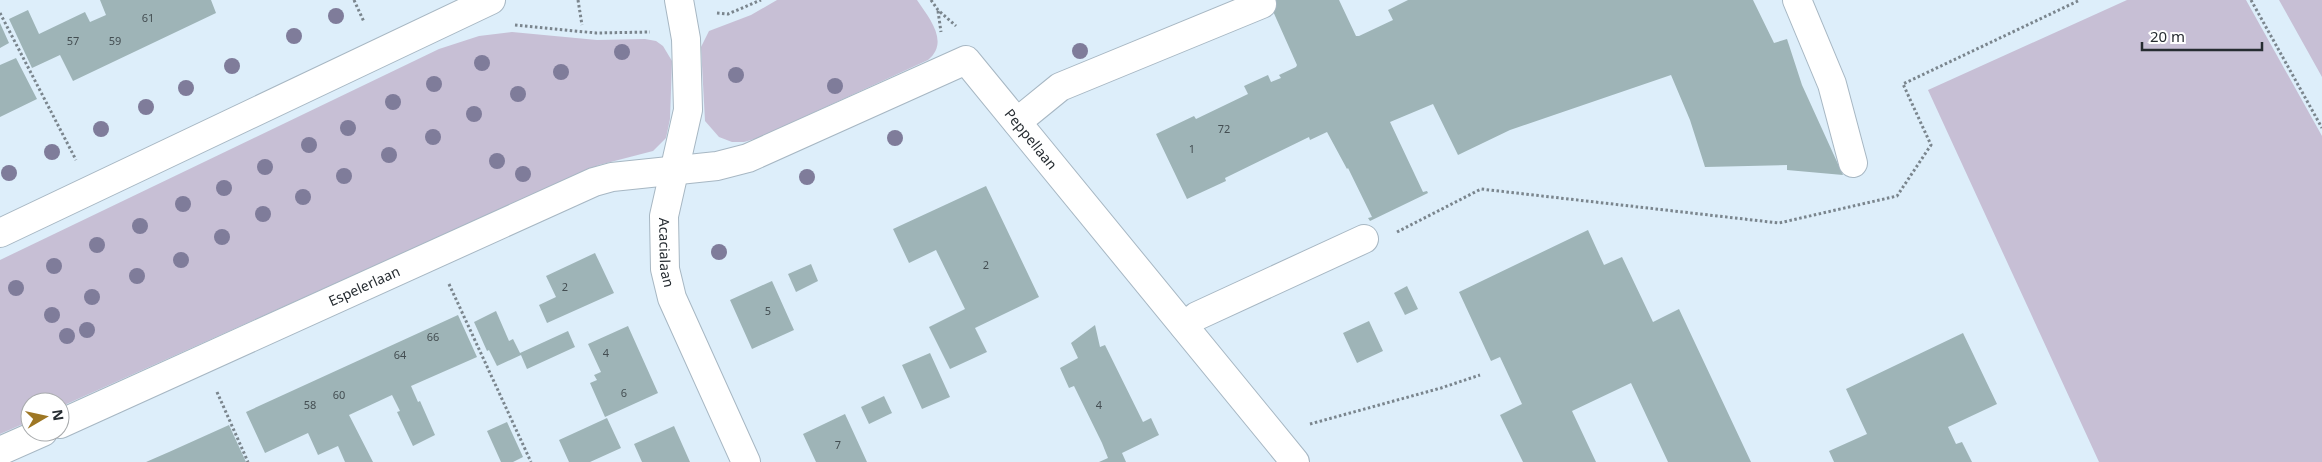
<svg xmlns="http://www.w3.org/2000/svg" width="2322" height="462" font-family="'Noto Sans',sans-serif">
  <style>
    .green { fill: #c7bfd5 }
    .building { fill: #9eb4b7 }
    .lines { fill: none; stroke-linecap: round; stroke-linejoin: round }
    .minor-casing { stroke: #a7b7c3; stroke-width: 30 }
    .major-casing { stroke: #a7b7c3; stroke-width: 30 }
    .path { stroke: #7a858d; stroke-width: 3; stroke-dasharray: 2.5 2.5; stroke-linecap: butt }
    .minor { stroke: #fff; stroke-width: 28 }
    .major { stroke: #fff; stroke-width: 28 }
    .tree { fill: #7f7c9a }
    .labels { text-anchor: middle; stroke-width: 4.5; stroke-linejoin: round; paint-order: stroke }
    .number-label { font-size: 11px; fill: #444e52 }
    .street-label { font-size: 14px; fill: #262c31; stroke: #fff }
  </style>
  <rect width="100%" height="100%" fill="#ddeefa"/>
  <path class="green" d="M777,0H917C929,18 950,42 928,60L758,138L744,142H732L719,137L705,121L701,47L709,31L751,15Z
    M2127,0H2246L2322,136V462H2099L1928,90Z
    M2279,0H2322V77Z
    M512,32L597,40L645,39L656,41L663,46L672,61L670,119L666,138L653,151L599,165L60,407V402H30V421L0,434V260L439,49L479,36Z"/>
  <path class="building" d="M100,0H211L216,13L73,81L60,55L32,68L9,19L28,10L39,34L85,12L90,22L106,15Z
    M1268,0H1339L1356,36H1359L1393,20L1388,10L1408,0H1753L1774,43L1787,39L1802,85L1843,175L1787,170V165L1705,167L1690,120L1671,75L1510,130L1458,155L1433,104L1390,122L1423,192L1427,191L1428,193L1370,221L1368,218L1372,217L1348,168L1347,169L1327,132L1310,140L1309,137L1225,178L1226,181L1187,199L1156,134L1194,116L1196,119L1248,94L1244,86L1268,75L1271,82L1281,78L1279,75L1296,67L1297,65Z
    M0,23L9,43L0,48Z
    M16,58L37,99L0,117V65Z
    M986,186L1039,297L975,328L987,352L950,369L929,327L965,309L936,250L909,263L893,229Z
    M1588,230L1604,265L1622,257L1653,322L1679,309L1751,462H1668L1631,383L1572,411L1596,462H1523L1500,415L1522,404L1500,357L1491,361L1459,292Z
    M595,253L614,293L547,323L539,305L556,297L546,276Z
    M811,264L818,281L796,292L788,274Z
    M772,281L794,330L752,349L730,300Z
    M1407,286L1418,309L1405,315L1394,293Z
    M496,311L509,341L513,339L520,353L568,331L575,347L527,369L521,355L497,366L489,350L487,351L474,322Z
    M458,315L477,357L411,386L418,402L420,401L435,435L413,446L397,412L400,411L392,395L349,415L373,462H345L338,446L318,455L308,433L265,453L246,412Z
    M1369,321L1383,351L1357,363L1343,333Z
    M1095,325L1100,347L1105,345L1143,422L1151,418L1159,435L1122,453L1126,462H1099L1108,458L1102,443L1074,386L1069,388L1060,368L1078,358L1071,343Z
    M628,326L658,393L605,417L590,383L597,380L594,375L601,372L588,344Z
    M1963,333L1997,404L1948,427L1956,444L1962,442L1972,462H1834L1829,451L1867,434L1846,389Z
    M930,353L950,397L922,409L902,365Z
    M884,396L892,413L869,424L861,407Z
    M845,414L867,462H816L803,434Z
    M607,418L621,448L590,462H569L559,440Z
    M507,422L523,457L513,462H501L487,431Z
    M229,425L246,462H146L169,452Z
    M674,426L690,462H642L634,444Z"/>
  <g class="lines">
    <g class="minor-casing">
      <g id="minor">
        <path id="s1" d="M679,0L686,39L688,110L664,216L665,269L672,298L746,462"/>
        <path d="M1797,0L1832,84L1853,163"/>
        <path d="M1017,122L1060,87L1262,4"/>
        <path d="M1184,326L1197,316L1364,239"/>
        <path id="s2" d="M60,424L594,182L612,177L717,166L748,158L966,60L1295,462"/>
        <path d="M0,451L43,432"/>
      </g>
    </g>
    <g class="major-casing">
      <path id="major" d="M0,233L491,0"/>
    </g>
    <path class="path" d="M354,0L364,22
      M578,0L582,25
      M931,0L938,10L956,26
      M2251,0L2322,128
      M938,11L941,32
      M0,13L76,160
      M717,13L728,14L761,0
      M515,25L596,33L650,32
      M1397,232L1481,189L1779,223L1897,196L1931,145L1903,84L2080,0
      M449,284L531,462
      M217,392L248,462
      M1310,424L1441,388L1480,375"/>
    <use href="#minor" class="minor"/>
    <use href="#major" class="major"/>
  </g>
  <g class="tree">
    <circle cx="336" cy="16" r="8"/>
    <circle cx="294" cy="36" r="8"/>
    <circle cx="1080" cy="51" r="8"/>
    <circle cx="622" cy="52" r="8"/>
    <circle cx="482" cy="63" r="8"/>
    <circle cx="232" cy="66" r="8"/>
    <circle cx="561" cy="72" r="8"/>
    <circle cx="736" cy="75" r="8"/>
    <circle cx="434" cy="84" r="8"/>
    <circle cx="835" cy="86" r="8"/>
    <circle cx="186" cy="88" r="8"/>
    <circle cx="518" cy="94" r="8"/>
    <circle cx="393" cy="102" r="8"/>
    <circle cx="146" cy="107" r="8"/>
    <circle cx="474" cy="114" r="8"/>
    <circle cx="348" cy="128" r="8"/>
    <circle cx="101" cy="129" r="8"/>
    <circle cx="433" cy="137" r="8"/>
    <circle cx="895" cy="138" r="8"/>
    <circle cx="309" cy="145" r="8"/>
    <circle cx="52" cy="152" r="8"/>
    <circle cx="389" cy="155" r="8"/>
    <circle cx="497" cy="161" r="8"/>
    <circle cx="265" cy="167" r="8"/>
    <circle cx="9" cy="173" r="8"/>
    <circle cx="523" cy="174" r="8"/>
    <circle cx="344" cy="176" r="8"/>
    <circle cx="807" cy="177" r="8"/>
    <circle cx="224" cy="188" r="8"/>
    <circle cx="303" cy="197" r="8"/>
    <circle cx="183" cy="204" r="8"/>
    <circle cx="263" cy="214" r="8"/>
    <circle cx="140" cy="226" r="8"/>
    <circle cx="222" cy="237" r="8"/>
    <circle cx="97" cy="245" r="8"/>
    <circle cx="719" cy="252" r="8"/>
    <circle cx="181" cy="260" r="8"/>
    <circle cx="54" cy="266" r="8"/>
    <circle cx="137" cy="276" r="8"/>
    <circle cx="16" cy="288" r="8"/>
    <circle cx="92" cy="297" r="8"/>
    <circle cx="52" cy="315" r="8"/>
    <circle cx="87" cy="330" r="8"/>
    <circle cx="67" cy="336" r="8"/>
  </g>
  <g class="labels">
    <g class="number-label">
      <text x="148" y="22">61</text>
      <text x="73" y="45">57</text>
      <text x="115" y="45">59</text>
      <text x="1224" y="133">72</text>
      <text x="1192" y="153">1</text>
      <text x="986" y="269">2</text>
      <text x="565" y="291">2</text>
      <text x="768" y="315">5</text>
      <text x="433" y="341">66</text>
      <text x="606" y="357">4</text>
      <text x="400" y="359">64</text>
      <text x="624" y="397">6</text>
      <text x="339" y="399">60</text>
      <text x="310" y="409">58</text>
      <text x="1099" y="409">4</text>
      <text x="838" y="449">7</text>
    </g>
    <g class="street-label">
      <text dy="5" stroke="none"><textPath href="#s2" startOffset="1084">Peppellaan</textPath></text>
      <text dy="5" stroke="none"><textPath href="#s1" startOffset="256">Acacialaan</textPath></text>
      <text dy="5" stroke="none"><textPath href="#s2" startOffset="334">Espelerlaan</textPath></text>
    </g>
  </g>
  <g transform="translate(45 417) rotate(81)"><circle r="24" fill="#ffffff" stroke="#a8abad"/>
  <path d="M0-4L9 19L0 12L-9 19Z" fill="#9e7724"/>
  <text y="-8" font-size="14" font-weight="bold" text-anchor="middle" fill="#262c31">N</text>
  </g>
  <path d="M2142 42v8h120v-8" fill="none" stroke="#262c31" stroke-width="2.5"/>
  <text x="2150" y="42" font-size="15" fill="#262c31" stroke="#ffffff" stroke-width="4" paint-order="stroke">20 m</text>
</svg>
